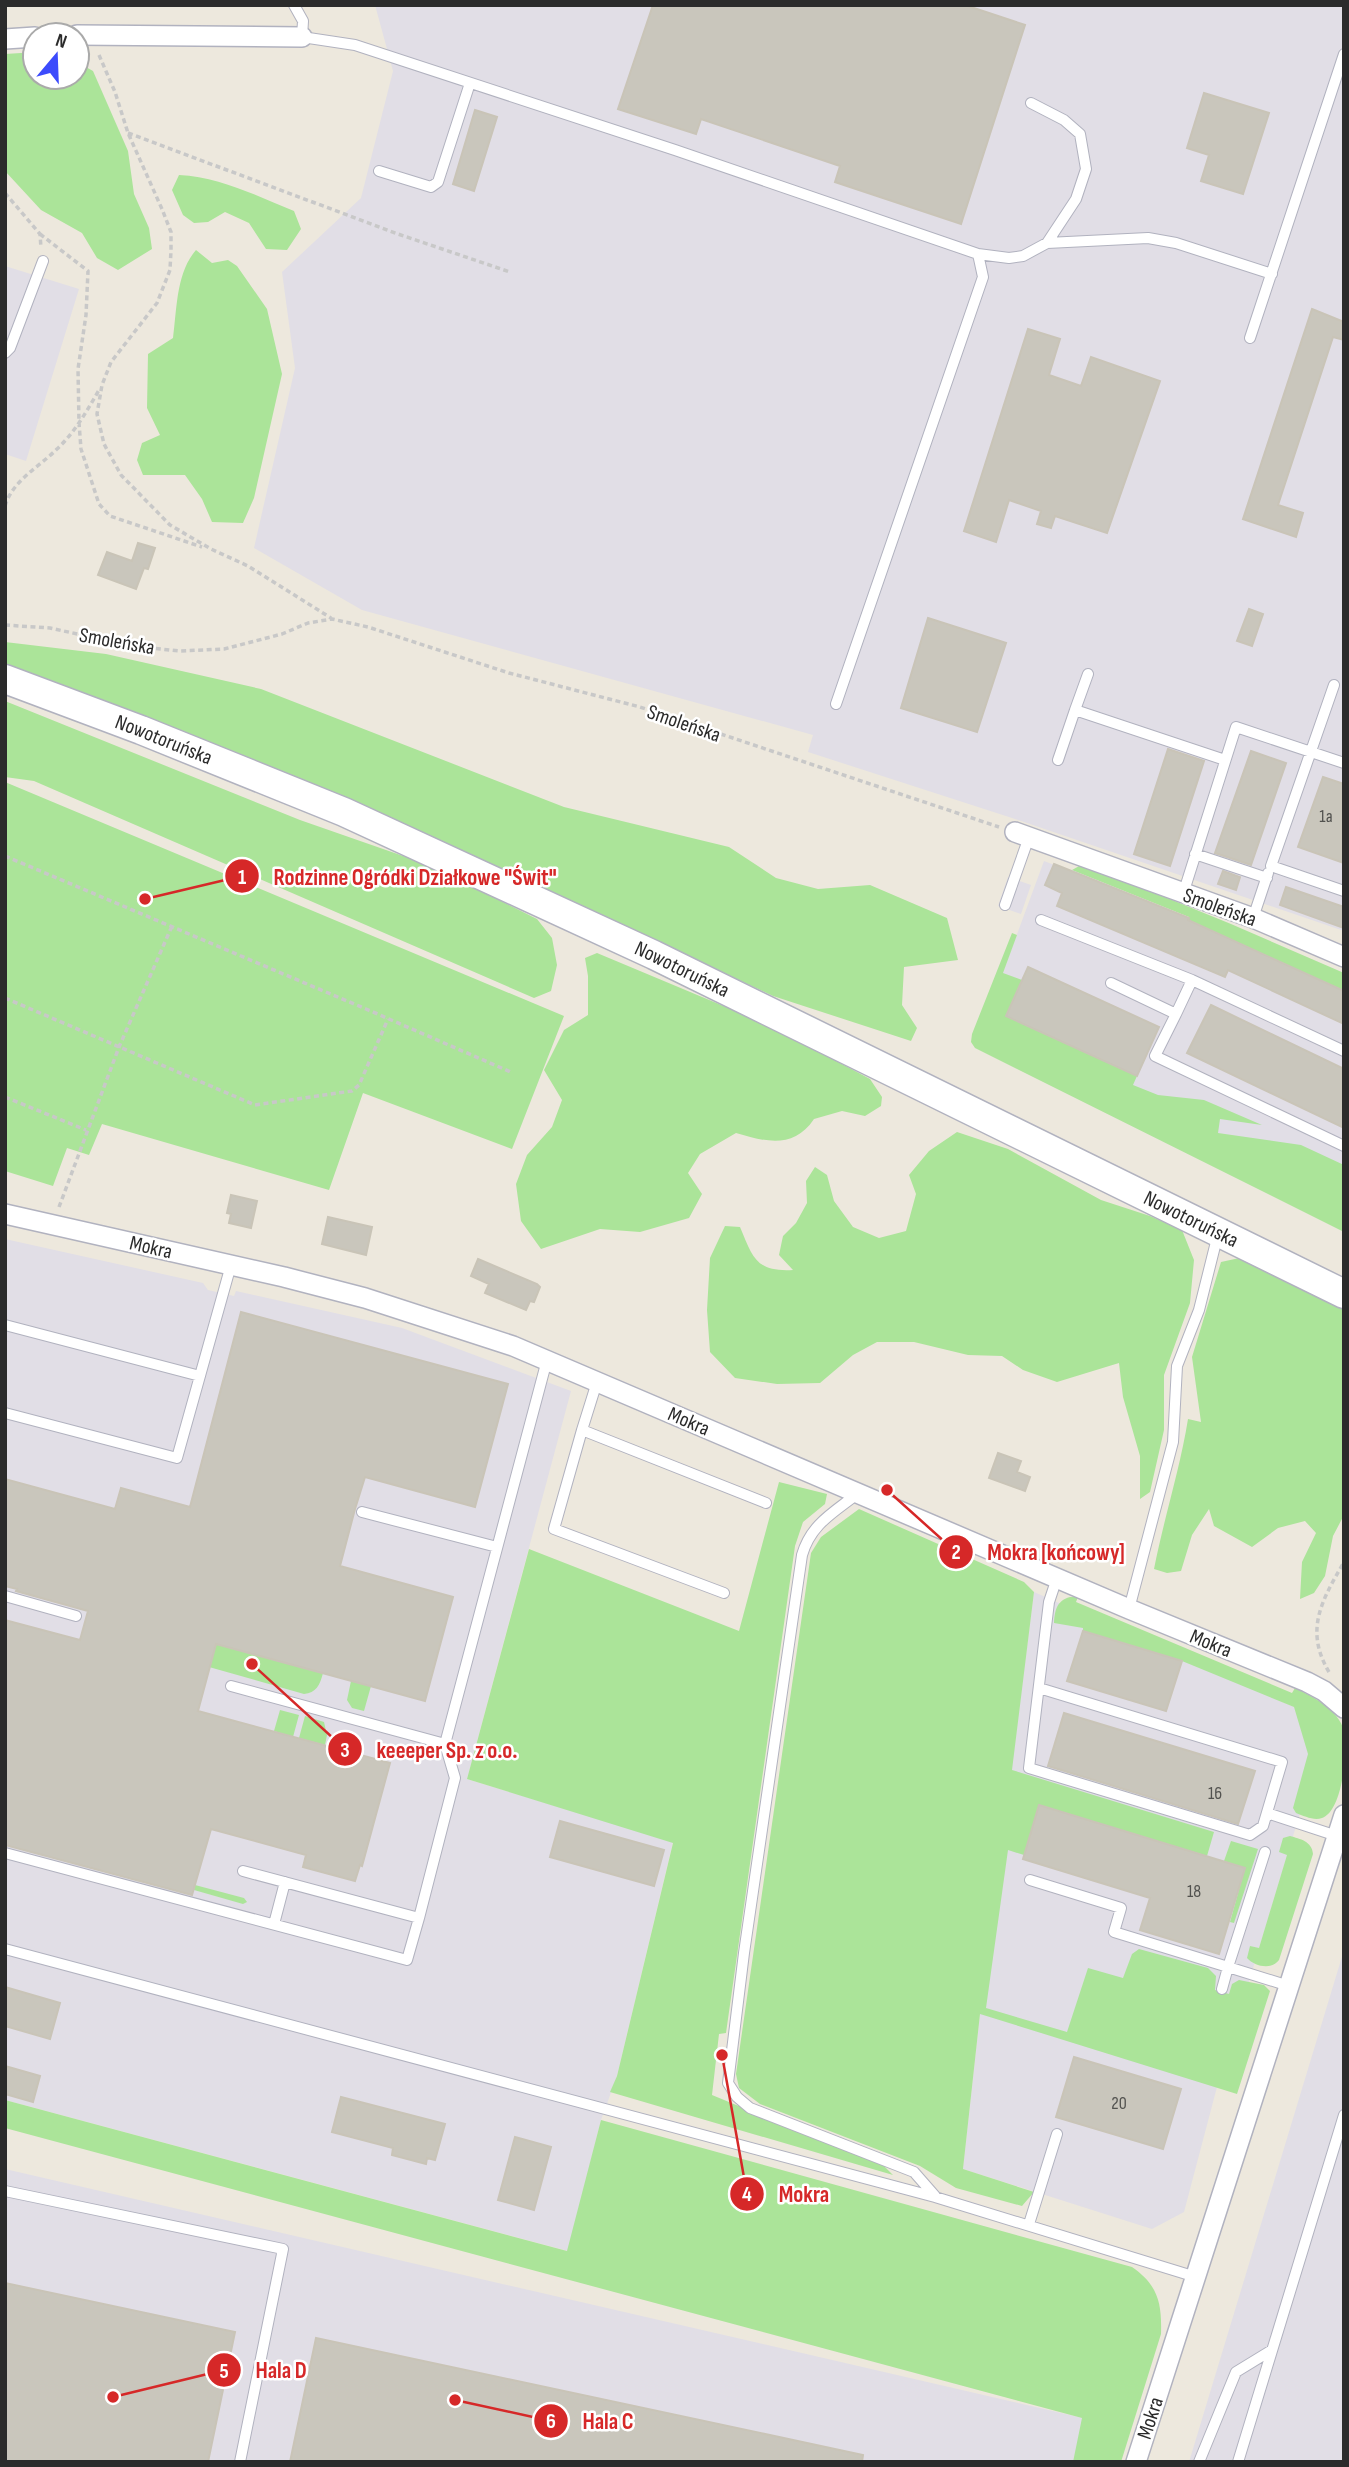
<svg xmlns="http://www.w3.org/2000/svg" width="1349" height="2467" font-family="'Sofia Sans Condensed',sans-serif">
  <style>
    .industrial { fill: #e1dee6 }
    .green { fill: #abe499 }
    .building { fill: #c9c6bc; stroke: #c9c4b7; stroke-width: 2 }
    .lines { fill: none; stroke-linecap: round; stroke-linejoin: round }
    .lane-casing { stroke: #b1b2bf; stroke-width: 12 }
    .street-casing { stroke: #b1b2bf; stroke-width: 22 }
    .secondary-casing { stroke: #b1b2bf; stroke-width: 31 }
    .path { stroke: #c8c8c8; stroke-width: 3.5; stroke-dasharray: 5 3.5; stroke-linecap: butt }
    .lane { stroke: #fff; stroke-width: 10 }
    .street { stroke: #fff; stroke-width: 19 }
    .secondary { stroke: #fff; stroke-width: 28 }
    .labels { text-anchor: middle; stroke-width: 5; stroke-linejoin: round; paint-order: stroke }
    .number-label { font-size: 18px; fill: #52524f }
    .street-label { font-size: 21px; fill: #2b2b2b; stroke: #fff }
    .leader { fill: none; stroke: #d62828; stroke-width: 2.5 }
    .callout-dot { fill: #d62828; stroke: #fff; stroke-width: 2.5 }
    .mark-label { font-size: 21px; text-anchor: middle; font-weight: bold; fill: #fff }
    .callout-label { font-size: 23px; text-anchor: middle; font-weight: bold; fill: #d62828; stroke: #fff; stroke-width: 5; stroke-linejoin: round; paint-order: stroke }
  </style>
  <rect width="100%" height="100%" fill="#ede8dd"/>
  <path class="industrial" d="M375,5H1344V931L1012,818L808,752L813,735L362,610L254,548L295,368L282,272L361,198L393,71Z
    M5,266L79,289L26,461L5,454Z
    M1044,861L1070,871L1072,870L1189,918V920L1344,991V1225L978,1040Z
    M1008,877L1031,885L1021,914L998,906Z
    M5,1239L203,1283L208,1290L234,1296L236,1291L402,1328L571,1391L467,1779L673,1842L617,2076L601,2120L568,2251L5,2100Z
    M1034,1592L1294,1707L1317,1757L1217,2087L1184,2212L1152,2229L963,2169L980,2014Z
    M1344,1950V2462H1189Z
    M5,2169L1083,2418L1074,2462H5Z"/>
  <path class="green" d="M21,53L35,54V77H77V62L93,71L128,151L134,194L149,228L152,249L118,270L97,258L82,233L41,210L5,171V54Z
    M179,175C220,177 257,196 294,211L301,229L287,250L266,249L249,223L225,212L208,222L194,223L183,215L172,190Z
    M196,250L212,263L228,260L237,266L267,309L282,374L254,498L243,523L212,522L202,499L185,475H143L137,460L142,443L160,435L147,408L148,354L173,338C177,309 176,273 196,250Z
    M5,642L106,654L261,689L564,807L729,847L776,878L818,889L870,885L947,918L958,960L904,967L902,1005L917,1028L911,1041L773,996L359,803L5,665Z
    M5,701L300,820L429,865L537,919L552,938L557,965L551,991L534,998L34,781L5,777Z
    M5,782L564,1016L512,1149L363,1093L329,1190L102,1124L89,1155L67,1148L53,1186L5,1171Z
    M1081,865L1096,869L1231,924L1344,973V991L1188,920L1189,917L1072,870Z
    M1012,933L1017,935L1003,973L1022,980L1006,1016L1137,1076L1133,1085L1158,1095L1204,1100L1262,1125L1220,1119L1218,1133L1301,1145L1344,1165V1232L975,1048L971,1042L972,1034Z
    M597,953L769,1025L870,1079L882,1097L881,1106L865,1116L842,1111L814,1119C794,1149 766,1142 736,1133L700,1154L688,1173L702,1194L689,1218L640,1232L600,1229L541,1249L521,1221L516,1184L527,1155L552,1127L562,1100L544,1070L564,1030L588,1015V976L585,958Z
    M957,1132L1008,1149L1101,1200L1150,1216L1182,1230L1194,1260L1190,1303L1164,1375V1430L1150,1492L1140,1499V1456L1123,1397L1119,1363L1057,1382L1023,1370L1002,1356L968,1355L914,1342H877L853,1355L820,1383L777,1384L735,1378L710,1352L707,1310L710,1258L725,1226L740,1227C753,1258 756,1272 793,1270L779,1255L783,1236L796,1223L807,1203L806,1181L815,1167L827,1175L834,1201L853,1227L879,1238L906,1231L916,1194L909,1175L929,1151Z
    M1244,1257L1344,1310V1515L1333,1536L1325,1576L1314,1593L1300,1599L1302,1562L1316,1533L1305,1521L1278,1528L1252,1547L1214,1526L1209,1509L1192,1535L1181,1571L1167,1573L1154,1569C1164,1518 1180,1469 1188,1419L1201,1422L1192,1357L1221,1262Z
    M779,1482L827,1494L825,1504L803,1522L795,1546L726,2033L719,2034L712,2095L884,2166L893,2175L610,2092L617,2076L673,1843L467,1779L529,1549L739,1631Z
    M859,1509L1024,1582L1034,1592L1012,1770L1214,1832L1207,1856L1039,1805L1024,1855L1008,1850L986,2008L1067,2032L1088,1968L1123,1978L1132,1954L1139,1949L1208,1968L1216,1976L1215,1990L1229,1994L1232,1984L1239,1980L1264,1985L1270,1991L1237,2094L980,2014L963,2169L1034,2192L1022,2206L956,2188L920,2166L760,2104L739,2088L736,2074L811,1553L821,1537Z
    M1070,1597H1078L1076,1602L1292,1693L1295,1688C1312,1696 1339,1710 1344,1731C1348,1749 1343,1811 1322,1818C1314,1821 1304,1816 1296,1813L1293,1808L1308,1754L1294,1707L1182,1661L1083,1631V1628L1054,1623C1055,1611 1056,1601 1070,1597Z
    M216,1644L323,1673C320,1685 316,1693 304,1694L209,1667Z
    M351,1681L371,1686L364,1711L352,1708L347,1700Z
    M280,1710L299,1715L293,1737L274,1731Z
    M305,1716L324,1722L327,1735L325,1745L299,1738Z
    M1290,1836C1300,1839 1312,1841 1313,1854L1279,1960C1272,1970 1255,1967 1247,1958L1250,1946L1259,1948L1287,1855L1279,1852L1283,1838Z
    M1231,1841L1258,1849L1234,1923L1230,1922L1245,1868L1224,1861Z
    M195,1885L244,1898L247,1902L243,1904L194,1890Z
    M5,2100L567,2251L601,2120L1132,2267C1158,2285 1162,2303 1161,2334L1121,2462H1073L1082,2418L5,2128Z"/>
  <path class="building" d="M653,5H965L1025,25L961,224L835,182L840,166L701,119L696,134L618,109Z
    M1204,93L1269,113L1243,194L1201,181L1209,155L1187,148Z
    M475,110L497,117L474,191L453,184Z
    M1312,309L1344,322V340L1333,337L1278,505L1303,513L1296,537L1243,519Z
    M1028,329L1060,339L1049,375L1081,386L1091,357L1160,381L1107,533L1055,516L1051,528L1037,524L1041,511L1009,500L996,542L964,531Z
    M138,543L155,548L148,569L144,568L136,589L98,575L107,552L132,561Z
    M1249,609L1263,614L1252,646L1237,641Z
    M928,618L1006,643L977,732L901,708Z
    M1168,749L1204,761L1170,866L1134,854Z
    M1251,751L1286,763L1251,865L1215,853Z
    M1323,777L1344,784V863L1298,847Z
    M1054,864L1189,918L1188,920L1344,991V1024L1228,970L1225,977L1057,906L1062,893L1045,885Z
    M1223,871L1240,877L1236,890L1218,884Z
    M1286,887L1344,907V928L1280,905Z
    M1028,967L1159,1027L1137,1076L1006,1016Z
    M1211,1005L1344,1069V1128L1187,1053Z
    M231,1195L257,1201L251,1228L229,1223L231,1214L227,1213Z
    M328,1217L372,1227L366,1255L322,1244Z
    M478,1259L537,1284L540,1287L534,1302L530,1301L526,1310L485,1293L489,1284L471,1276Z
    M241,1312L508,1384L475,1507L365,1477L355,1509L340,1566L453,1597L425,1701L216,1644L198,1711L390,1763L362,1866L360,1865L355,1881L303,1867L306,1855L211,1829L192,1895L5,1845V1620L80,1640L88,1611L16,1591L17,1589L5,1586V1479L115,1509L121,1488L190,1507Z
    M998,1453L1021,1461L1017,1472L1030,1477L1025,1491L989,1478Z
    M1083,1631L1182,1661L1166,1711L1067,1681Z
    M1064,1713L1255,1771L1238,1824L1048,1766Z
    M1039,1805L1245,1868L1219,1954L1140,1930L1150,1898L1023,1859Z
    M560,1821L664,1850L654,1886L550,1857Z
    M5,1987L60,2003L50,2039L5,2026Z
    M1074,2057L1181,2089L1163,2149L1056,2117Z
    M5,2066L40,2076L33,2102L5,2094Z
    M341,2097L445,2124L435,2160L427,2158L426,2164L392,2155L393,2148L332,2132Z
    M515,2137L551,2147L534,2210L498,2200Z
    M5,2283L235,2332L208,2462H5Z
    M316,2338L863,2455L862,2462H290Z"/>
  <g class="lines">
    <g class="lane-casing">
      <path id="lane" d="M294,5L303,21L302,37L355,45L675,150L978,254L983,277L836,704
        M1031,103L1064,120L1080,134L1086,169L1076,199L1047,243
        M379,171L431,187L438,182L470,83
        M978,254L1009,258L1023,256L1047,243L1148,238L1176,243L1272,274
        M1250,338L1344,54
        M5,353L10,348L43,261
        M1334,685L1271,866L1344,891
        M1075,710L1088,674
        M1058,760L1075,710L1225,760
        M1195,854L1267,878
        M1183,894L1236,727L1344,763
        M1005,905L1029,837
        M1253,918L1268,873
        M1041,920L1192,980L1344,1051
        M1111,983L1176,1014L1192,980
        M1176,1014L1155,1056L1344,1146
        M5,1325L200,1376
        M597,1382L582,1430L766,1503
        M5,1413L177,1458L231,1265
        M582,1430L554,1529L724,1593
        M857,1494C833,1513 811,1524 802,1555L744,1953L728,2083L737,2097L750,2108L914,2172L935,2196
        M362,1512L497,1547
        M5,1596L76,1616
        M1129,1609L1173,1442L1177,1366L1199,1310L1218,1234
        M231,1686L445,1744L547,1360
        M1039,1688L1282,1762L1263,1826L1250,1835L1029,1768L1049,1602L1057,1578
        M1267,1813L1337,1836
        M1265,1852L1228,1967L1289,1986
        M5,1853L407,1960L419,1918
        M243,1871L419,1918L455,1778L445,1744
        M1030,1880L1121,1908L1114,1932L1228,1967L1222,1989
        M274,1924L285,1882
        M5,1949L935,2197L1196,2277
        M5,2191L283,2249L240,2462
        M1029,2224L1057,2134
        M1199,2462L1236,2372L1272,2350
        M1238,2462L1344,2115"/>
    </g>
    <g class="street-casing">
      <path id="street" d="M77,35L302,37
        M5,39L35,37
        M1015,832L1253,918L1344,957
        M5,1214L284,1277L365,1298L513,1346L1129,1609L1307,1682L1324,1691L1344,1708
        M1136,2462L1344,1815"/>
    </g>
    <g class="secondary-casing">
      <g id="secondary">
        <path id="s1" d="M5,679L141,730L344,812L654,955L1344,1294"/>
      </g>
    </g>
    <path class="path" d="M99,55L115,92L128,133L162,209L171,232V250L170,270L157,303L111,362L102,385L97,414L104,444L121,475L170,525L211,549L248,566L331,618
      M128,133L398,234L510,272
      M5,193L40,234L41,248
      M40,234L88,271L86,315L78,369L79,423L81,449L99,504L110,516L202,547
      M5,506C13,480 38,468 57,449C75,432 87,411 99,390
      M5,625L50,628L132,646L179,651L224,649L282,634L308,623L332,619L368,627L509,673L640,707L999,827
      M5,856L366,1009L513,1073
      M5,998L255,1105L352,1091L359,1085L388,1019
      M5,1097L86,1130
      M59,1207L119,1047L172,926
      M1329,1672C1304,1630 1322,1600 1344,1562"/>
    <use href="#lane" class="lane"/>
    <use href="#street" class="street"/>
    <use href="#secondary" class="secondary"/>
  </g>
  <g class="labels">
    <g class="number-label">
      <text x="1326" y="822">1a</text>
      <text x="1215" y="1799">16</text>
      <text x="1194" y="1897">18</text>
      <text x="1119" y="2109">20</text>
    </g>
    <g class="street-label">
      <text transform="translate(117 641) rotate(10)" y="7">Smoleńska</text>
      <text transform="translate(684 723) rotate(19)" y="7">Smoleńska</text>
      <text dy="7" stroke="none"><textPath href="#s1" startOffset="170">Nowotoruńska</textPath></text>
      <text transform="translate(1220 907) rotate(20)" y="7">Smoleńska</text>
      <text dy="7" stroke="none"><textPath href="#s1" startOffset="737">Nowotoruńska</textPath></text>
      <text dy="7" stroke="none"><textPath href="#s1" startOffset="1304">Nowotoruńska</textPath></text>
      <text transform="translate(151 1247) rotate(13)" y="7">Mokra</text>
      <text transform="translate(689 1421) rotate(23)" y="7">Mokra</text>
      <text transform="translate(1211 1643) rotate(22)" y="7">Mokra</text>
      <text transform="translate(1150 2418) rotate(-72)" y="7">Mokra</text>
    </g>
  </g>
  <path class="leader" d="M145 899L242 876M887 1490L956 1552M252 1664L345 1749M722 2055L747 2194M113 2397L224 2370M455 2400L551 2421"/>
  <g class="callout-dot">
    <circle cx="145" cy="899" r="7"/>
    <circle cx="887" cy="1490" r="7"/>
    <circle cx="252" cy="1664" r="7"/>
    <circle cx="722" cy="2055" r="7"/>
    <circle cx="113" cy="2397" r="7"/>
    <circle cx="455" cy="2400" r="7"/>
    <circle cx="242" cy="876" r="18"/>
    <circle cx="956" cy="1552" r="18"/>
    <circle cx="345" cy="1749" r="18"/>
    <circle cx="747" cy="2194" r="18"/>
    <circle cx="224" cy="2370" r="18"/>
    <circle cx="551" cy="2421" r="18"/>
  </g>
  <g class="mark-label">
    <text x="242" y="884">1</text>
    <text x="956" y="1559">2</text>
    <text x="345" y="1757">3</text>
    <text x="747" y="2201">4</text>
    <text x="224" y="2378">5</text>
    <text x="551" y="2428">6</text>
  </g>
  <g class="callout-label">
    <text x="415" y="885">Rodzinne Ogródki Działkowe "Świt"</text>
    <text x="1056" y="1560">Mokra [końcowy]</text>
    <text x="447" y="1758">keeeper Sp. z o.o.</text>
    <text x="804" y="2202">Mokra</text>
    <text x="281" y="2378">Hala D</text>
    <text x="608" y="2429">Hala C</text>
  </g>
  <rect width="1349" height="2467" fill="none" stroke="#2b2b2b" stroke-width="14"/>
  <g transform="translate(56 56) rotate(19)"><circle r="33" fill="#ffffff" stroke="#aaaaaa" stroke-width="2"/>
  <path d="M0-5L12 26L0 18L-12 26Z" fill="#3c4bfc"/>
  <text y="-10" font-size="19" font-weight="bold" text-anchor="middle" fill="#2b2b2b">N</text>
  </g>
</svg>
